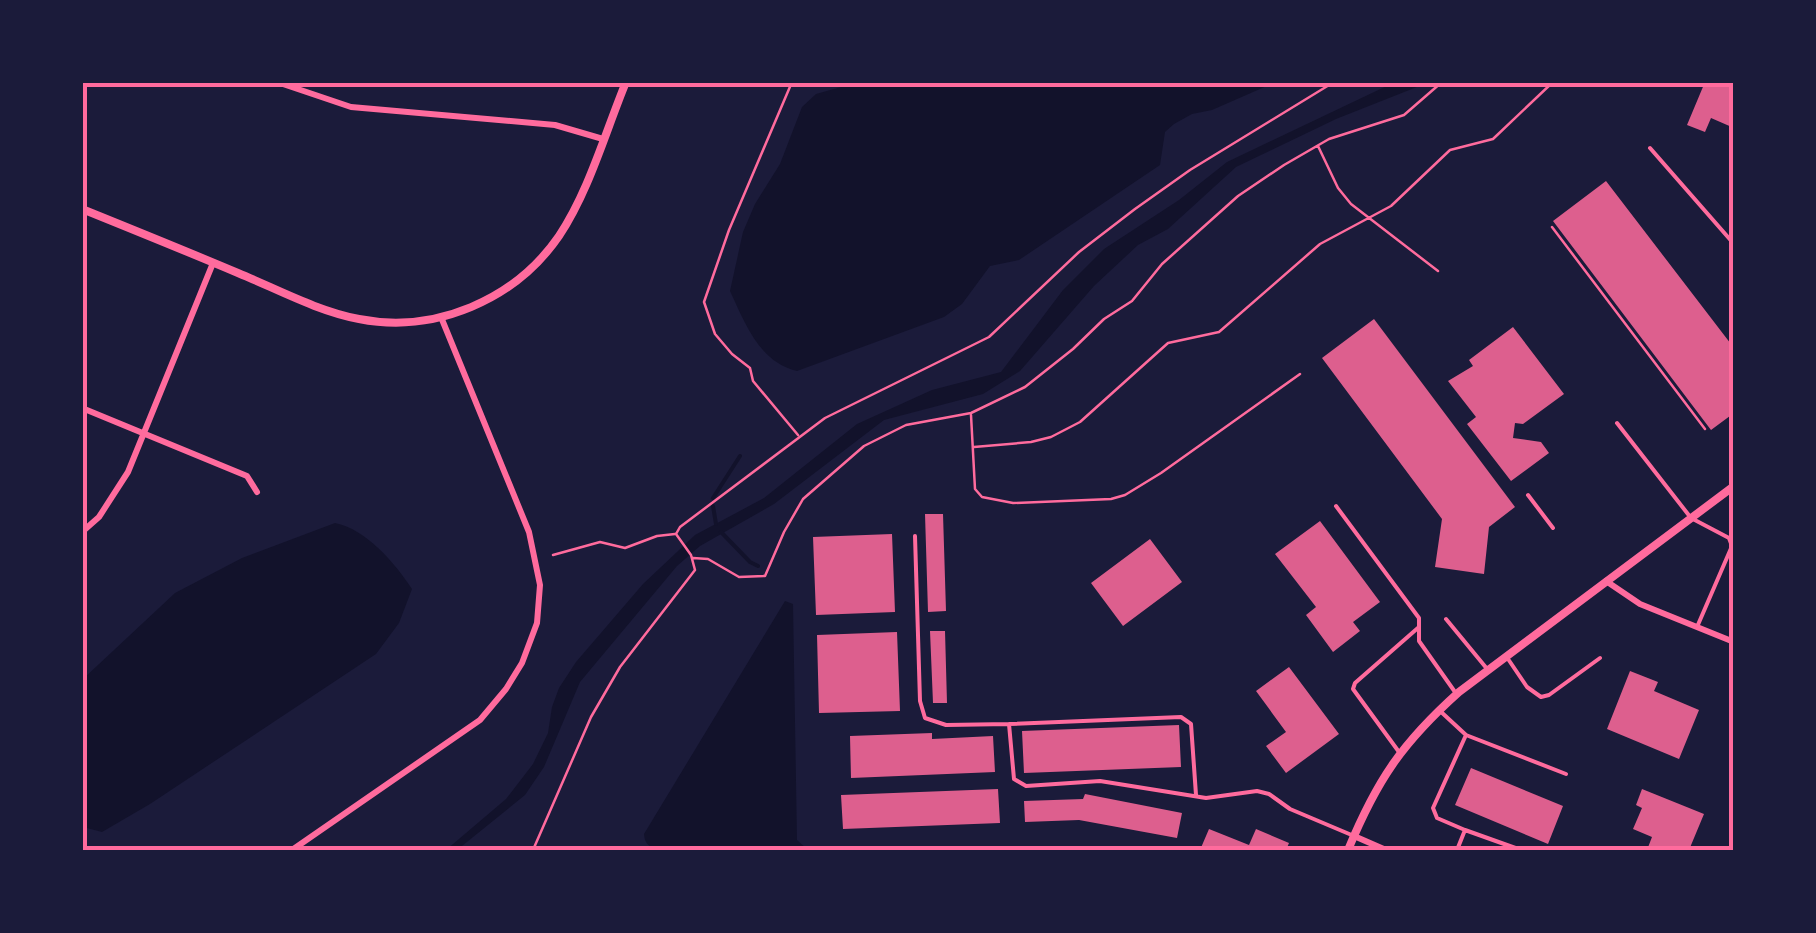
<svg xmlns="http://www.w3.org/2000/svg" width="1816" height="933" font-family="'Fira Sans',sans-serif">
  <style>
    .water { fill: #12122b }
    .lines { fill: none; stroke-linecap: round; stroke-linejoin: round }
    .stream { stroke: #12122b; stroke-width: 4 }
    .building { fill: #dd5f8e }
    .path { stroke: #ff6b9d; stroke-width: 2.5 }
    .service { stroke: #ff6b9d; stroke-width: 4 }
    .minor { stroke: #ff6b9d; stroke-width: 6 }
    .tertiary { stroke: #ff6b9d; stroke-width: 8 }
    .neatline { fill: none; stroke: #ff6b9d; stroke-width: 4 }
  </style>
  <rect width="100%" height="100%" fill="#1b1b3a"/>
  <path class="water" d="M859,82H1274V83L1212,110L1192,114L1174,124L1165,132L1160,165L1019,260L990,266L962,304L944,317L797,371C759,362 745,323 730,291L743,232L755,204L780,164L802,107L816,94Z
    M1393,83H1427L1336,119L1236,167L1168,229L1138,245L1094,286L1020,371L983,394L884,420L774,504L700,546L677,566L580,682L544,767L525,795L457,850H446L506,799L533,764L548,733L552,707L559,688L576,662L643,584L695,535L764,498L857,424L932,390L1001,372L1063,290L1104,249L1179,200L1227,162Z
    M335,523C366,529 395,563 412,589L399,623L376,654L150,804L102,832L83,827V679L175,593L242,558Z
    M785,601L793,604L797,840L808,850H667C654,848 645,848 644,834Z"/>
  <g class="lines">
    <path class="stream" d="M713,498L740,456
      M713,506L716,524
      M721,532L750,562L758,566"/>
  </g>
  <path class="building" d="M1705,82H1734V128L1711,118L1705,132L1687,125Z
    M1606,181L1734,348V413L1711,430L1553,221Z
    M1374,319L1515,507L1489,527L1484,574L1435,567L1442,519L1322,358Z
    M1513,327L1564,394L1523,424L1515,423L1513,438L1541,442L1549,453L1511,481L1467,424L1476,417L1448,381L1473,366L1469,360Z
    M925,514H943L946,611L928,612Z
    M1320,521L1380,602L1353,622L1360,631L1333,652L1306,615L1316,607L1275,554Z
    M892,534L895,612L816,615L813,537Z
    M1150,539L1182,582L1123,626L1091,583Z
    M930,631H945L947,703H933Z
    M897,632L900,711L819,713L817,635Z
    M1289,667L1339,734L1286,773L1266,746L1286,732L1256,691Z
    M1630,671L1658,682L1654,691L1699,710L1679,759L1607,729Z
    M1179,725L1181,767L1024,773L1022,731Z
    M932,733V739L993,736L995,772L851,778L850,736Z
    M1471,768L1563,806L1548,844L1455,805Z
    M998,789L1000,823L843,829L841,795Z
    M1642,789L1704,814L1689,850H1647L1652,837L1633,829L1642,808L1636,805Z
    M1085,794L1182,813L1177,838L1079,820L1025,822L1024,801L1083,799Z
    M1209,829L1249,845L1256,829L1289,843L1286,850H1200Z"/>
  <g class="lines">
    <path class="path" d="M792,82L729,230L704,302L715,334L732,354L750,368L753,381L798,435
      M1318,146L1338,188L1351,204L1438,271
      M1552,227L1705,429
      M971,415L975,489L982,497L1013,503L1111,499L1125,495L1161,473L1300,374
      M974,447L1031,442L1051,437L1080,422L1168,343L1219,332L1320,244L1391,206L1450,150L1493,139L1553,82
      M553,555L600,542L625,548L657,536L675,534
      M693,558L708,559L739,577L765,576L784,532L803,499L864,446L906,425L971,413L1025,387L1073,349L1104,319L1132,301L1162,264L1238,196L1284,165L1329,139L1404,115L1442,82
      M533,850L591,717L620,667L695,570L691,555L676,534L680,527L825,418L989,337L1079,252L1135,209L1190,170L1334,82"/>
    <path class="service" d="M1650,148L1734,244
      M1617,423L1691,518L1729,538L1732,546L1697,627
      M1528,495L1553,528
      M1336,506L1419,618V641L1455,692
      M915,536L920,701L925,718L946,725L1009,724L1014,779L1026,786L1100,781L1206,798L1257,791L1269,794L1290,809L1354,836
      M1446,619L1488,670
      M1506,656L1527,687L1541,697L1549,695L1600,658
      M1439,710L1466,735L1433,808L1437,818L1465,830L1457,850
      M1009,724L1181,717L1191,724L1196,795
      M1466,735L1566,774
      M1399,752L1353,689L1355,683L1419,627
      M1465,830L1521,850"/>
    <path class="minor" d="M277,82L351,107L555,125L603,139
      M82,408L247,476L257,492
      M82,532L99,517L128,472L213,263
      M1606,581L1640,604L1734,642
      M1354,836L1386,850
      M292,850L480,720L506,689L522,663L537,623L540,585L529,532L441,317"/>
    <path class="tertiary" d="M82,209C134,230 186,251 238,273C277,289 317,311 359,319C435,334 515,300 559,236C589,191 605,133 626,82
      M1348,850C1377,780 1402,743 1459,692L1734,486"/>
  </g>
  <rect width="1816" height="933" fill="none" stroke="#1b1b3a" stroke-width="170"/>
  <rect x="85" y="85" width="1646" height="763" class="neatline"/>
</svg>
